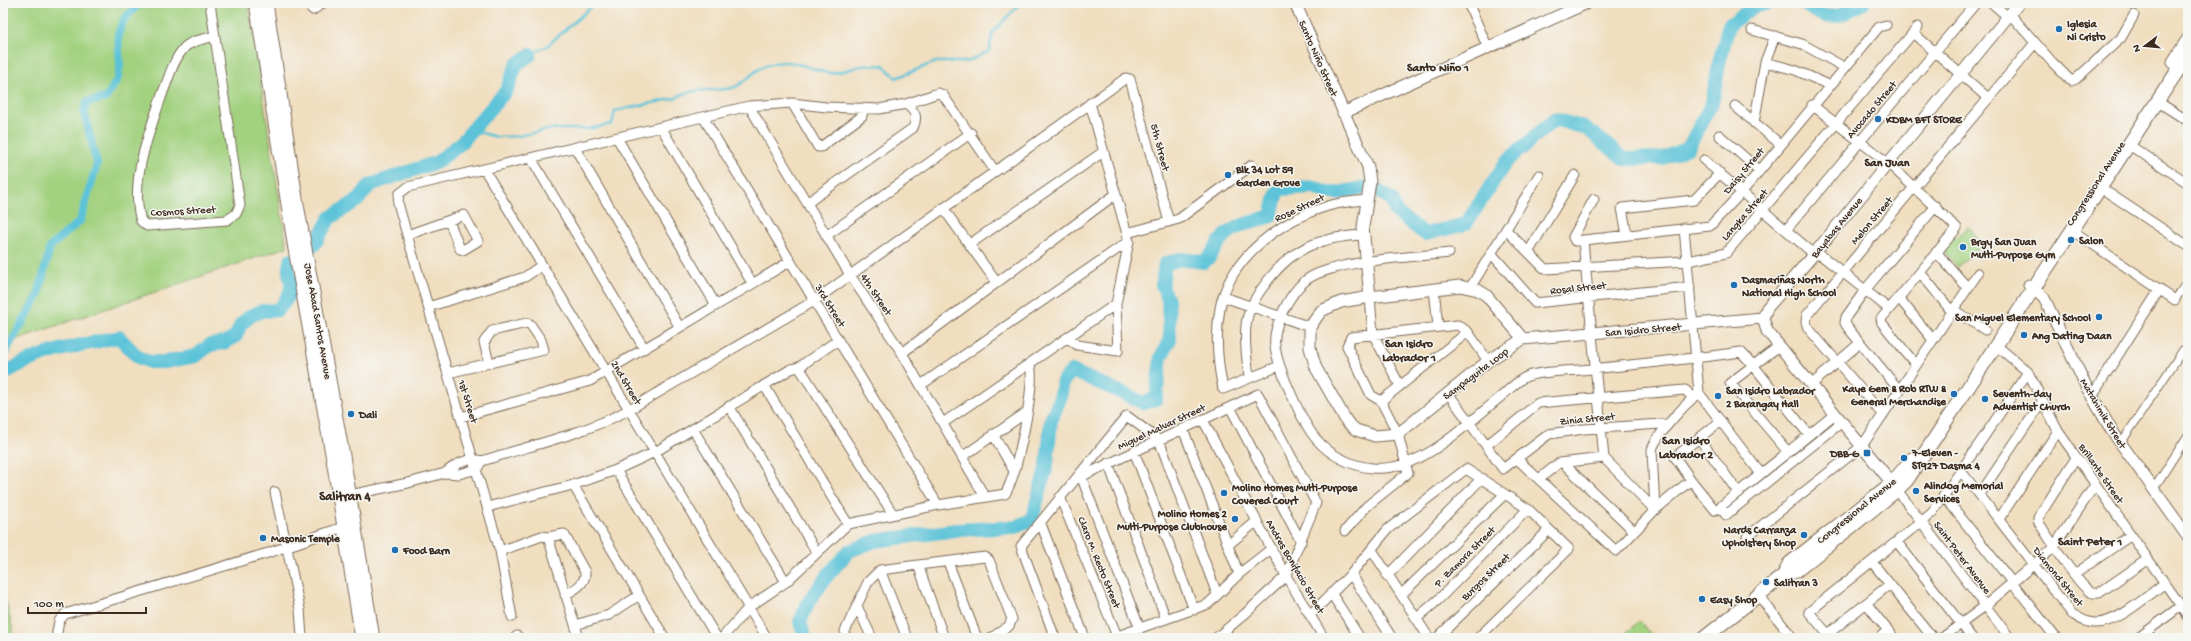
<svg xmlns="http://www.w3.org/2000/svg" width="2191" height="641" font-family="'Gochi Hand',sans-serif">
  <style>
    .green { fill: #a2d17f; stroke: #6e7e4e }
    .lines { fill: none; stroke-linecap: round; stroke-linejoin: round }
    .stream { stroke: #5cc3d8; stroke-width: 2.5 }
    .canal { stroke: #5cc3d8; stroke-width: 8 }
    .river { stroke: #5cc3d8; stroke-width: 14 }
    .pedestrian-casing { stroke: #7a6956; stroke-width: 9 }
    .minor-casing { stroke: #7a6956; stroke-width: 11 }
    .tertiary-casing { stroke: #7a6956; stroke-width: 13 }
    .secondary-casing { stroke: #7a6956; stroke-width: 15 }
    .pedestrian { stroke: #fff; stroke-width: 7 }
    .minor { stroke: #fff; stroke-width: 9 }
    .tertiary { stroke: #fff; stroke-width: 11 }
    .secondary { stroke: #fff; stroke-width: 13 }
    .poi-dot { fill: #1f6fb2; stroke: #f6f6f2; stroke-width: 1.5 }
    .labels { text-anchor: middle; stroke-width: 3; stroke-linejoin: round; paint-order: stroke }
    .poi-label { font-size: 11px; font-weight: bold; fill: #3b2a1e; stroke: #f6f6f2; text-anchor: start }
    .street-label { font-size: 11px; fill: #3b2a1e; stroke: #f6f6f2 }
    .neighbourhood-label { font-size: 12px; font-weight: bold; fill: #3b2a1e; stroke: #f6f6f2 }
    .quarter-label { font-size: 13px; font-weight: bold; fill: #3b2a1e; stroke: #f6f6f2 }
  </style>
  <rect width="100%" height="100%" fill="#f6f6f2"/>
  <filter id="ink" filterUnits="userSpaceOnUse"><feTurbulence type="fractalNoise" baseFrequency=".025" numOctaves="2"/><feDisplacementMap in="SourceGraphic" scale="8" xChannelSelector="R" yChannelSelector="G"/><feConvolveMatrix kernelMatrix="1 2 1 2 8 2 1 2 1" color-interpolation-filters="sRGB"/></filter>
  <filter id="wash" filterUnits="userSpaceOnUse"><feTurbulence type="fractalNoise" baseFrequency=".012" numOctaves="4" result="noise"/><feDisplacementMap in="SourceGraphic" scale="16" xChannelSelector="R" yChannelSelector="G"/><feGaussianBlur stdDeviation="0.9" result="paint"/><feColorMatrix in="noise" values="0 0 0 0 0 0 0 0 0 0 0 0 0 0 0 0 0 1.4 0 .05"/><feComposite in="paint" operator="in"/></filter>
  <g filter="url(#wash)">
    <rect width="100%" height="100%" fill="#f0debf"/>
    <path class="green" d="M3,3H248L287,247L3,344Z
      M1968,227L1983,245L1957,267L1942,248Z
      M3,590L15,638H3Z
      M1640,621L1653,638H1631L1626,632Z"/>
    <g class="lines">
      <path class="stream" d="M530,55L547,46L591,7L599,3
        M472,130L496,137L518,136L552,129H588L612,124L615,111L676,98C691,87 714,92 732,88C745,85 753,69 767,65C793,56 806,69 829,73C840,74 851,68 861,66C868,65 876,66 883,65L896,78L936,62H967L989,51L993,32L1018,6V3"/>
      <path class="canal" d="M3,356L38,296L50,247L80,221L97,164L84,112L87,102L106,98L118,78L120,65L118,34L124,19L140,3"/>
      <path class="river" d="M1803,3C1829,24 1836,18 1863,3
        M314,245L330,218L358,200L370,185L437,162L460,144L506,91L517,64L530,55
        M3,375C34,352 82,345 119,337L138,357L150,362H164L196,356L210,345L224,343L236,336L241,324L252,315L262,311L278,310C283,304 290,296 291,288C293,277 285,274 291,260
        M805,638L800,622L808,603L826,577L849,551L875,541L956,530L1016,527L1032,519L1047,465L1051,420L1060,399L1063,381L1072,371C1096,382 1120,391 1143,403L1156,399L1161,357L1170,339L1168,300L1162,285L1165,264L1180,259L1204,262C1213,256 1214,248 1221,240C1233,225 1253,222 1271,216L1277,192L1282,189L1314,187L1327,193H1337L1366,187L1373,188L1391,199L1396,212L1425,234L1466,224L1506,162L1555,119L1587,129L1624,159L1663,158L1688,148L1712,103L1720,59L1729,25L1753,7L1769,3"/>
    </g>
  </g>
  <g filter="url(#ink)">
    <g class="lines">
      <g class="pedestrian-casing">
        <path id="pedestrian" d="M2175,300L2188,280
          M2121,443L2183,350L2188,353
          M2153,490L2188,435"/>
      </g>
      <g class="minor-casing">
        <path id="minor" d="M210,3L240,205L236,214L227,220L147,226L141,221C129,181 150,130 163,92C169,78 173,60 184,48C191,40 205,39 215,36
          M310,3L311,8L313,10L323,3
          M1468,3L1488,48
          M1992,3L2008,17
          M2010,14L2052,62L2071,81L2076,79L2121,38L2134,15
          M1752,30L1802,44L1844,67
          M1913,33L1988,98
          M1765,62L1795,70L1829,85
          M2158,102L2188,121
          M792,103L818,147H821L862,116L863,108
          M1812,105L1888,163L1957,228L1881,319L1882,323L1916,365
          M749,106L850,275L902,353L985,497
          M1735,106L1780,144
          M703,117L938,505
          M1754,123L1765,62L1775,36
          M661,127L752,283
          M1719,135L1759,170
          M617,138L716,305
          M2129,145L2188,183
          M575,148L679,326
          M531,158L644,348
          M1704,160L1814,254L1822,256L1889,309
          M484,169L767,638
          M2101,188L2188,246
          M1594,199L1573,237L1575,241L1710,226L1742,192L1879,27L1886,25
          M807,203L913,128C918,117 916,112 906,104
          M943,208L997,283
          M1684,228L1699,393
          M1506,230L1545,269L1688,261L1726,253L1918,27
          M1786,230L1976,3
          M2073,231L2175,300
          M1127,233L1179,219L1252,165
          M407,235L464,215L478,241L463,250L460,249L449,221
          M1627,235L1622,208L1694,200L1720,173
          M826,236L971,133
          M1583,241L1604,458L1655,510
          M970,244L1103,152
          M1529,251L1575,175
          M1936,252L1967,287
          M1449,253C1414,257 1333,260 1306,280C1290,293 1272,326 1275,346C1277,366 1303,425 1317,440C1330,455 1351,466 1372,468C1421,473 1467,423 1503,395C1510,389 1520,378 1528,376C1542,371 1575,371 1591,369C1641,364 1691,359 1741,352L1753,365L1809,435
          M1491,253L1535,303L1690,287
          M1920,272L1952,312
          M1470,288L1539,175
          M1434,289L1438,326
          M1224,297L1310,327
          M1370,297L1373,334L1400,386
          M1899,298L1933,340
          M428,307L525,277L542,265
          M1954,310L1985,330
          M1068,338L1077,345L1118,351L1116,304L1129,241L1090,103
          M1779,346L1730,383L1788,452
          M1997,346L2028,372L2058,431L2188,616
          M902,353L1116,194
          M1279,366L1223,389C1217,361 1215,336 1220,308C1230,257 1281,220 1328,206C1341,202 1354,201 1367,200
          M799,367L893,514
          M448,373L544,350L541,340L530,324L527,323L492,331L484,342L489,363
          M1249,377C1247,360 1244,343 1246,326C1247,311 1255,298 1263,287C1290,249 1317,237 1364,235
          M764,385L848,524
          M921,385L1129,241
          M1811,385L1860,343
          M1900,391L1848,328L1845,323L1846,317L1865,290L1936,206
          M1448,393L1503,469L1549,434L1584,429L1661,424L1664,430
          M1699,393L1761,474
          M2092,396L2160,289
          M1381,401L1468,332
          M729,406L817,553
          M1230,407L1301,542
          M1883,415L1808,328L1806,322L1807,315L2035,43
          M461,417L590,381L789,262
          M1203,420L1286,576L1324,638
          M943,423L1116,304
          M693,429L786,582
          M1183,429L1239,574
          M993,434L1014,471
          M1699,438L1721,421
          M1486,446L1538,403L1685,390L1693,397
          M1134,451L1194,610
          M962,457L1027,412
          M2076,458L2038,518L2039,523C2050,539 2076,582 2090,592C2093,594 2095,593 2099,593L2148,559
          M1517,459L1616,551L1655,510L1691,480
          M1108,463L1166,619
          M1563,463L1634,531
          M616,470L717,638
          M1961,471L2072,614C2079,618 2086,623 2095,623C2117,624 2147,596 2165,583
          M445,473C456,464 467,457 482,461C531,445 585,434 630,409L814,301L1126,78L1130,79L1169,222
          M1081,476L1140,629
          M1076,479L1258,394L1316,503L1286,576L1246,613L1216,638
          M1539,479L1559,463L1604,458
          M573,485L665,638
          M1897,490L2010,638
          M275,492L300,609L302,638
          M1738,492L1699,438L1675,457L1691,480L1715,510L1720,507L1835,414
          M1980,494L2042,402
          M345,496L408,483L445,473L459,474L477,469L480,464
          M1944,496L2056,638
          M1060,497L1117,636
          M487,507L573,485L616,470L655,452L791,369L799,367L838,340
          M1720,507L1726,515L1842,422
          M1655,510L1652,450C1656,435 1685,404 1698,394
          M1999,519L2058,431
          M1041,524L1085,638
          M1345,531L1367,506L1408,473L1398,434L1381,401L1371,395L1347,346L1351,337L1458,325L1468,332L1488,361
          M548,537L564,534L585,572C586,584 574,590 565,595
          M1747,537L1862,446L1978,273
          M1897,542L1972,638
          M1228,545L1257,521
          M1372,550L1429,638
          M500,551L542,536L548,537L579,638
          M948,562L977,638
          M1872,562L1933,638
          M880,570L907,638
          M1351,574L1392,638
          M2075,574L2131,535
          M1387,576L1482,478
          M1331,593L1360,638
          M1401,595L1505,494
          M1758,595L1793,638
          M1866,603L1894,638
          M857,606L872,638
          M1310,615L1351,574L1388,529L1466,469L1528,509L1569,549L1478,638
          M512,617L500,551L407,235L398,203L399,194L408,187L749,106L792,103L826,107L879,109L906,104L938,93L943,95L995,171
          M1416,619L1439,599L1528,509
          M575,625L609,615L638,596
          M845,631L868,582L880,570L918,565
          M1828,634L1890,584
          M56,638L59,621L65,614L268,553L349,525
          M515,638L517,636L519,638
          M722,638L749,607L786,582L848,524L938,505L1005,494C1017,476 1036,384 1030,365
          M944,638L918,565L985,557L989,560L1012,619L1009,626L991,638
          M1055,638L1021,546L1127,416L1159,440L1217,594
          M1112,638L1208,604L1239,574L1271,549
          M1278,638H1279
          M1437,638L1549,530
          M1831,638L1809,612L1932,513L2028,372
          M1879,638L1888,630
          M1942,638L1985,606L2053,548L2095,485
          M2138,638L2181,606"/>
      </g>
      <g class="tertiary-casing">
        <path id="tertiary" d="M1295,3L1368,167L1370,182L1363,227L1370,297
          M1343,113L1587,3
          M2029,285L2044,298L2086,386L2112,431L2188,537
          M1523,339L1486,295L1478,290L1460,286L1370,297L1341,302L1321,311L1310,327V348L1316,368L1347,422L1356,430L1375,436L1398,434L1488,361L1523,339L1763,318
          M1897,489L1767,331L1763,318L1767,308L1814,254L2019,3"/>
      </g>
      <g class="secondary-casing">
        <path id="secondary" d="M256,3L295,249L333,459L362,638
          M266,3L297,205L343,456L373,638
          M2174,62L2188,40
          M1784,575L1789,564L1892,483L1912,459
          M1704,638L1784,575L1796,571L1897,490L1907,480L2188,55"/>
      </g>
      <use href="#pedestrian" class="pedestrian"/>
      <use href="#minor" class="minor"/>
      <use href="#tertiary" class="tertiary"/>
      <use href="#secondary" class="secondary"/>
    </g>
  </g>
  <g class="poi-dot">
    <circle cx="2059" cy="29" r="4"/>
    <circle cx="1878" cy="119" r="4"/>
    <circle cx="1228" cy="175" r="4"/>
    <circle cx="2071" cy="240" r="4"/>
    <circle cx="1963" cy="247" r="4"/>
    <circle cx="1734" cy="285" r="4"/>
    <circle cx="2099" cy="317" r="4"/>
    <circle cx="2024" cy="335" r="4"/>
    <circle cx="1954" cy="394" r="4"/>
    <circle cx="1718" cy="396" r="4"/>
    <circle cx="1985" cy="399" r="4"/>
    <circle cx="351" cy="414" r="4"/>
    <rect x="1863" y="449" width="8" height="8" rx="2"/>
    <circle cx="1904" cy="458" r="4"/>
    <circle cx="1916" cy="491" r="4"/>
    <circle cx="1224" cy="493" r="4"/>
    <circle cx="1235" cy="519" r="4"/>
    <circle cx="1804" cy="535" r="4"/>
    <circle cx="263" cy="538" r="4"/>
    <circle cx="395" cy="550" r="4"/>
    <circle cx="1766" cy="582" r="4"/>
    <circle cx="1702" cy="599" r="4"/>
  </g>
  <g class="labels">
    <g class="poi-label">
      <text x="2067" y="27">Iglesia<tspan x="2067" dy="13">Ni Cristo</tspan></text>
      <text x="1886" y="123">KDBM BFT STORE</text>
      <text x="1236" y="173">Blk 34 Lot 59<tspan x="1236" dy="13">Garden Grove</tspan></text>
      <text x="2079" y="244">Salon</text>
      <text x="1971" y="245">Brgy San Juan<tspan x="1971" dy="13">Multi-Purpose Gym</tspan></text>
      <text x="1742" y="283">Dasmariñas North<tspan x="1742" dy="13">National High School</tspan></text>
      <text x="2091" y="321" text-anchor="end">San Miguel Elementary School</text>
      <text x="2032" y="339">Ang Dating Daan</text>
      <text x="1946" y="392" text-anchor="end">Kaye Gem &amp; Rob RTW &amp;<tspan x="1946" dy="13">General Merchandise</tspan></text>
      <text x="1726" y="394">San Isidro Labrador<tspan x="1726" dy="13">2 Barangay Hall</tspan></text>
      <text x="1993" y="397">Seventh-day<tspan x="1993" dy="13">Adventist Church</tspan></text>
      <text x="359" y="418">Dali</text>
      <text x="1912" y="456">7-Eleven -<tspan x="1912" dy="13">ST927 Dasma 4</tspan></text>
      <text x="1859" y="457" text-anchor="end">DBB-G</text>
      <text x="1924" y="489">Alindog Memorial<tspan x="1924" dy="13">Services</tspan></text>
      <text x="1232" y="491">Molino Homes Multi-Purpose<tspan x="1232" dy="13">Covered Court</tspan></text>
      <text x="1227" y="517" text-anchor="end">Molino Homes 2<tspan x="1227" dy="13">Multi-Purpose Clubhouse</tspan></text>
      <text x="1796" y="533" text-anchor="end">Nards Carranza<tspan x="1796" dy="13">Upholstery Shop</tspan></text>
      <text x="271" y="542">Masonic Temple</text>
      <text x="403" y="554">Food Barn</text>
      <text x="1774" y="586">Salitran 3</text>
      <text x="1710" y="603">Easy Shop</text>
    </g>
    <g class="street-label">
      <text transform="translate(1319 58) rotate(66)" y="4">Santo Niño Street</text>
      <text transform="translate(1871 109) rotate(-50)" y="4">Avocado Street</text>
      <text transform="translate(1161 147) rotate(75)" y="4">5th Street</text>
      <text transform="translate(1743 170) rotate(-50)" y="4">Daisy Street</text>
      <text transform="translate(2095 183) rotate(-57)" y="4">Congressional Avenue</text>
      <text transform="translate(1299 207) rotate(-25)" y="4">Rose Street</text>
      <text transform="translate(183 210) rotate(-3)" y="4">Cosmos Street</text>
      <text transform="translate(1744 214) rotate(-49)" y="4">Langka Street</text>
      <text transform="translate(1871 220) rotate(-50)" y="4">Melon Street</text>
      <text transform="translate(1836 227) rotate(-51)" y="4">Bayabas Avenue</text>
      <text transform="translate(1578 287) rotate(-6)" y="4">Rosal Street</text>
      <text transform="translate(877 294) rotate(56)" y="4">4th Street</text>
      <text transform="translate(831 305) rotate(58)" y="4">3rd Street</text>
      <text transform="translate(319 321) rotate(80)" y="4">Jose Abad Santos Avenue</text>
      <text transform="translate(1643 329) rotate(-5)" y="4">San Isidro Street</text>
      <text transform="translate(1475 373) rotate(-37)" y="4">Sampaguita Loop</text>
      <text transform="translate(627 382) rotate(59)" y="4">2nd Street</text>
      <text transform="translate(469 401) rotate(73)" y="4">1st Street</text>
      <text transform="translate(2104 413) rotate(59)" y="4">Matahimik Street</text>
      <text transform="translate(1587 418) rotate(-6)" y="4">Zinia Street</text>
      <text transform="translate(1161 426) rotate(-25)" y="4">Miguel Malvar Street</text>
      <text transform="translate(2102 473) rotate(55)" y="4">Brillante Street</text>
      <text transform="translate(1856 510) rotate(-39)" y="4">Congressional Avenue</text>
      <text transform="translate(1464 556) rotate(-45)" y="4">P. Zamora Street</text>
      <text transform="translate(1963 557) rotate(53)" y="4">Saint Peter Avenue</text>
      <text transform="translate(1100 562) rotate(68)" y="4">Claro M. Recto Street</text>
      <text transform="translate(1296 566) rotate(60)" y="4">Andres Bonifacio Street</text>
      <text transform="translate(1485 576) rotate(-44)" y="4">Burgos Street</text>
      <text transform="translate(2059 576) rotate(51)" y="4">Diamond Street</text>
    </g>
    <g class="neighbourhood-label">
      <text x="1438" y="71">Santo Niño 1</text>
      <text x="1887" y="166">San Juan</text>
      <text x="1409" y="347">San Isidro<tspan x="1409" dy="14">Labrador 1</tspan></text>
      <text x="1686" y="444">San Isidro<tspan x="1686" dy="14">Labrador 2</tspan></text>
      <text x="2090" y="545">Saint Peter 1</text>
    </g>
    <g class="quarter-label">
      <text x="345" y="500">Salitran 4</text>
    </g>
  </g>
  <rect width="2191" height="641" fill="none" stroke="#f6f6f2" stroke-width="16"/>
  <g transform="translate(2145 46) rotate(254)" stroke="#f6f6f2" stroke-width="3" paint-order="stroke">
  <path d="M0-3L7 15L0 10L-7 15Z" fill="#3b2a1e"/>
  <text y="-6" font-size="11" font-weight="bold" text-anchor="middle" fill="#3b2a1e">N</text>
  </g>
  <path d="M28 607v6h118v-6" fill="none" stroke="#3b2a1e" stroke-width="2"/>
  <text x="34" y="607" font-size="12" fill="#3b2a1e" stroke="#f6f6f2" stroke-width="3" paint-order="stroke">100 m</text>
</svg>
